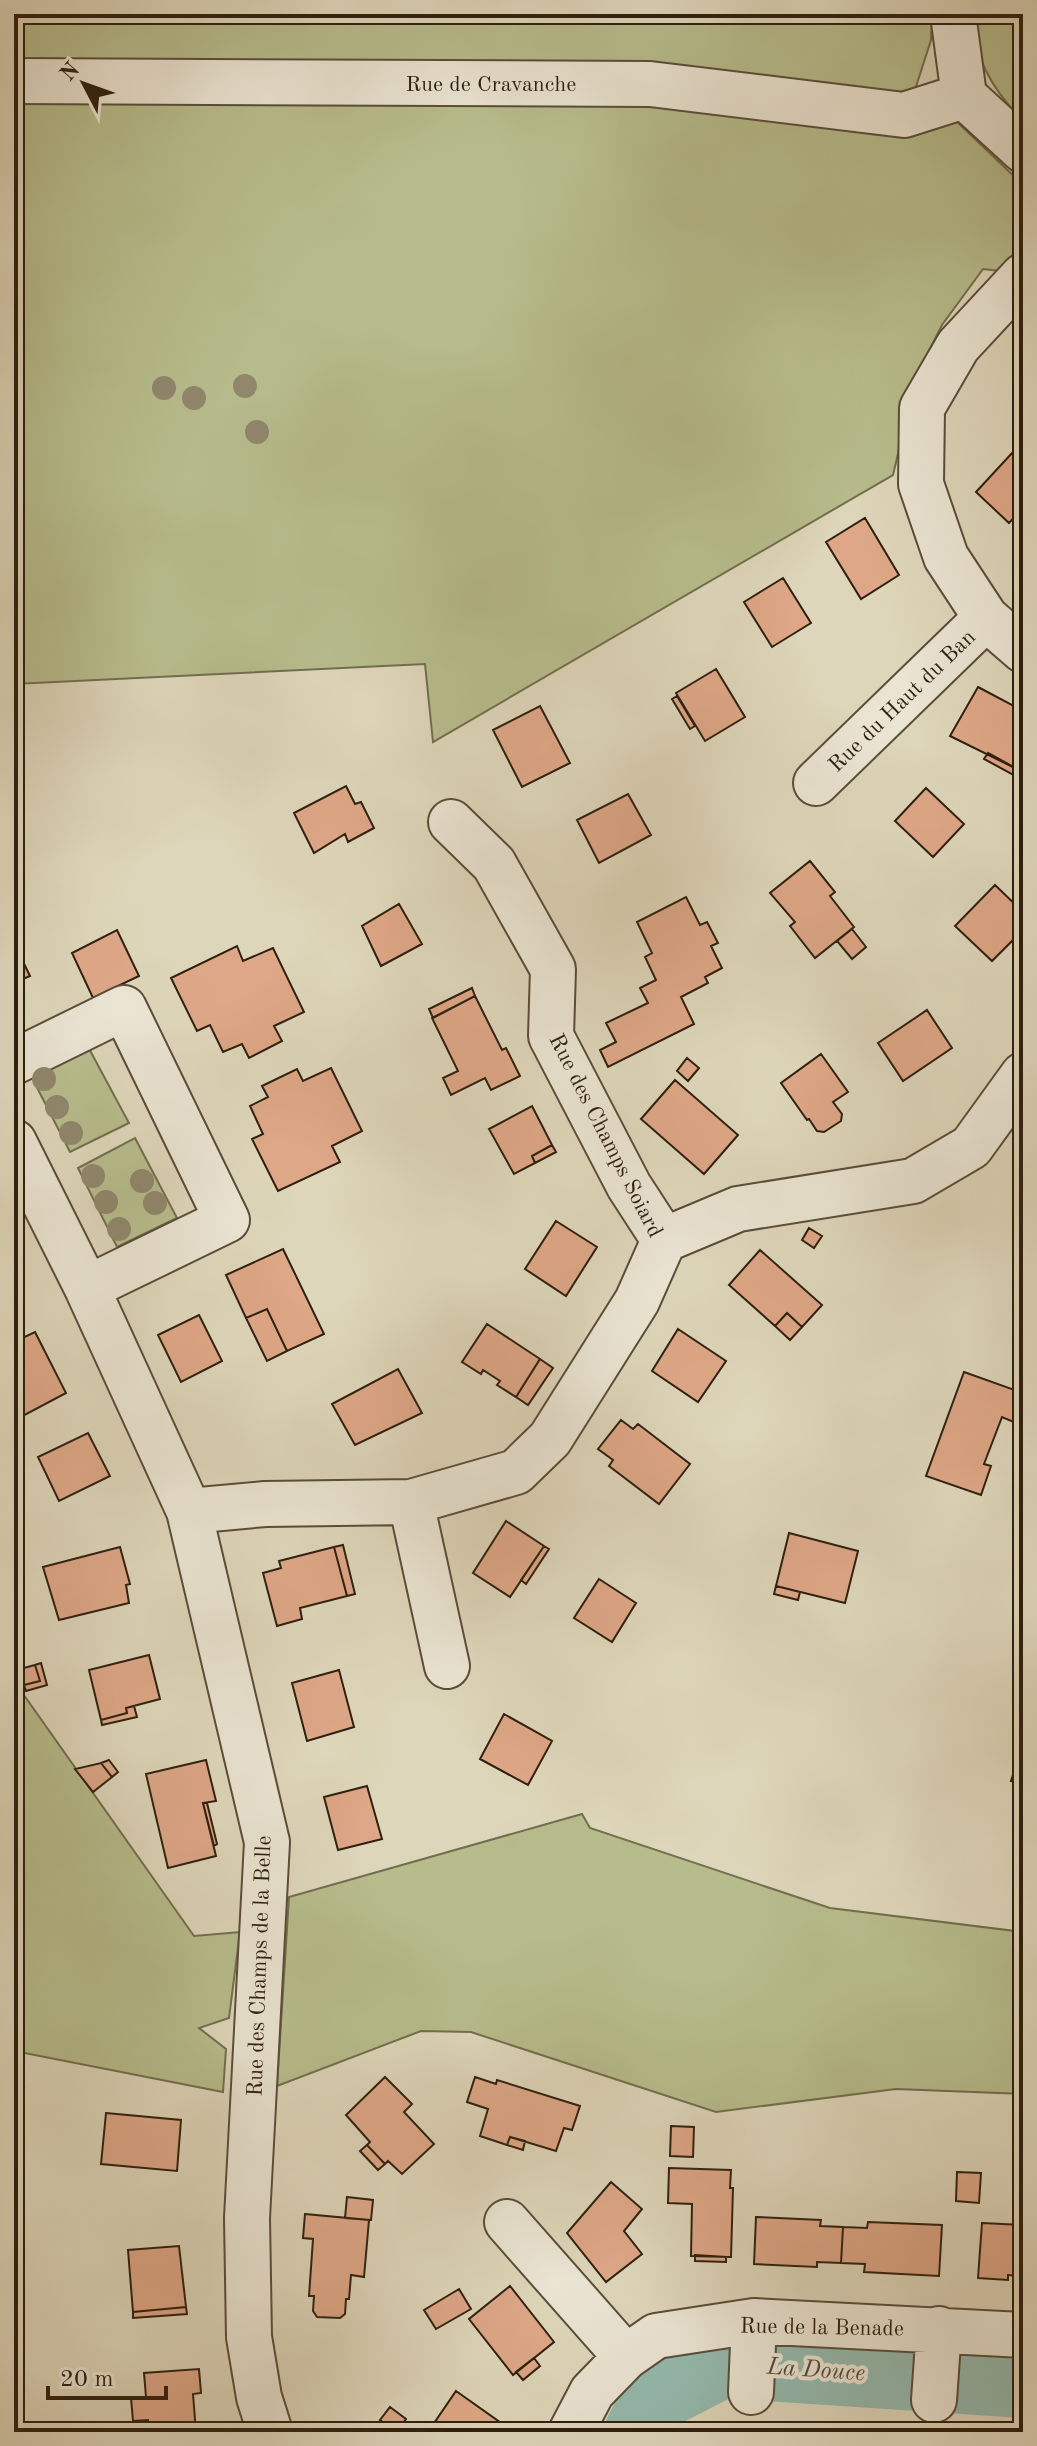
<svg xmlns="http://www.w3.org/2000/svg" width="1037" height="2446" font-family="'Old Standard TT',serif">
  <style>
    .green { fill: #b7bc8c; stroke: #726e4e; stroke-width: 2 }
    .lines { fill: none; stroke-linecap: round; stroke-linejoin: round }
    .river { stroke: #94b9ad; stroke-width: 70 }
    .building { fill: #dea787; stroke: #2e1f0f; stroke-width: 2 }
    .minor-casing { stroke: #5a4d3a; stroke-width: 48 }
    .minor { stroke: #eae4d2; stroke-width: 44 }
    .tree { fill: #90876d }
    .labels { text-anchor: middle; stroke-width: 8; stroke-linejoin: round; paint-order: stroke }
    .street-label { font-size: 22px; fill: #2e1f0f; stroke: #eae4d2 }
    .water-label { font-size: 24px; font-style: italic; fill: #4d4d3e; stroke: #eae4d2 }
  </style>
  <rect width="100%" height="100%" fill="#ded6ba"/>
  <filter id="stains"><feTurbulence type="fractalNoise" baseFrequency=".0025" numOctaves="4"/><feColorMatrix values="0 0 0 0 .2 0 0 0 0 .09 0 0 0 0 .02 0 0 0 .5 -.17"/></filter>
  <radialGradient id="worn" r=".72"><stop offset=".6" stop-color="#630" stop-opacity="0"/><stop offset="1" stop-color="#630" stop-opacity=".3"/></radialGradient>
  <path class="green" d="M14,14H932L931,40L903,127L952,117L1023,185V244L1000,271L983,269L942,325L916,377L893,475L433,742L425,664L14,684Z
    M968,14H1023V121C990,87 977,60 968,14Z
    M86,1043L129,1123L70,1152L29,1072Z
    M135,1138L177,1218L117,1247L78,1168Z
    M14,1681L194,1936L240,1932L229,2018L199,2028L226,2049L223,2092L14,2051Z
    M582,1814L590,1828L830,1908L1023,1932V2094L896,2089L716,2112L471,2032L421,2031L277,2086L289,1897Z"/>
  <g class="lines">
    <path class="river" d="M639,2432L658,2396L722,2363L1023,2383"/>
  </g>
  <path class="building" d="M1013,452L1023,462V508L1009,523L976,492Z
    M865,518L899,575L861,599L826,542Z
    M783,578L811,623L772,647L744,602Z
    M716,669L745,717L705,741L676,693Z
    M978,687L1016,707L1014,710L1023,715V772L950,736Z
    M677,696L695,726L690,729L672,699Z
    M540,706L570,763L522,787L493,730Z
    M988,753L1023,772V780L984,759Z
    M346,786L355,804L361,802L374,828L348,842L345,834L314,853L294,813Z
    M926,788L964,824L933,857L895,821Z
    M628,794L651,835L599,863L577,820Z
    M810,861L835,892L830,896L854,927L815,958L790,926L795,922L770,893Z
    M995,885L1023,912V930L992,961L955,926Z
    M686,897L700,925L707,922L718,943L711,946L722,968L705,977L708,983L681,997L694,1024L608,1067L600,1050L616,1042L606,1023L648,1003L640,988L656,980L645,957L652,953L637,922Z
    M399,904L422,944L381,966L362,926Z
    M852,929L866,947L852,959L837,941Z
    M117,930L139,976L93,998L72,953Z
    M14,943L30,976L14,983Z
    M237,946L243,961L273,948L304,1012L274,1026L282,1041L249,1058L242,1044L223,1052L210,1025L197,1031L171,978Z
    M472,988L475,996L433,1018L429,1009Z
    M475,996L502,1050L506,1048L520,1076L491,1090L485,1078L451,1095L443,1078L458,1071L432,1018Z
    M927,1010L952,1048L903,1081L878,1043Z
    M821,1054L848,1092L833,1102L842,1114L841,1121L824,1132L817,1131L809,1119L807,1120L781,1083Z
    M687,1058L699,1068L688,1081L677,1071Z
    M331,1068L362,1131L332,1146L340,1162L278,1191L252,1139L263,1134L250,1106L268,1097L262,1086L297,1069L303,1081Z
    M675,1080L738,1135L704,1174L641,1119Z
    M532,1106L552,1145L532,1156L535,1163L514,1174L489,1129Z
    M552,1145L556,1152L535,1163L532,1156Z
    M556,1221L597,1247L566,1296L525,1269Z
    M809,1228L822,1236L814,1248L802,1240Z
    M283,1249L324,1334L287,1351L267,1309L246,1318L226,1275Z
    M760,1250L822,1305L802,1327L787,1313L775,1326L729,1285Z
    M267,1309L287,1351L267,1361L246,1318Z
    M787,1313L802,1327L790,1340L775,1326Z
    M199,1315L222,1361L181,1382L158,1335Z
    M487,1324L540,1359L516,1397L497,1385L500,1381L483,1370L481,1374L462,1362Z
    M678,1329L726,1361L698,1402L652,1371Z
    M35,1332L66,1393L19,1418L14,1409V1342Z
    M540,1359L553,1368L528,1405L516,1397Z
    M398,1369L422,1413L355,1445L332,1404Z
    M964,1372L1023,1393V1403L1016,1423L1002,1417L984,1464L991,1466L981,1495L926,1476Z
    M621,1420L633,1429L638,1424L690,1464L659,1504L609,1466L613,1460L598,1449Z
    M88,1433L110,1476L59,1501L38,1457Z
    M506,1521L544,1546L510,1597L473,1573Z
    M789,1533L858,1551L845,1603L776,1586Z
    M343,1545L355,1594L347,1596L334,1547Z
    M544,1546L549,1549L526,1584L521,1580Z
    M120,1547L130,1584L126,1585L129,1603L59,1620L43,1567Z
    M334,1547L347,1596L300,1608L302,1619L277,1626L263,1573L281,1568L279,1561Z
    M599,1579L636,1603L612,1642L574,1618Z
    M776,1586L800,1592L798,1600L774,1594Z
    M149,1655L160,1699L126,1708L127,1713L101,1720L89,1670Z
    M41,1663L47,1685L26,1691L24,1685L40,1681L35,1665Z
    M35,1665L40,1681L24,1685L20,1669Z
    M339,1670L354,1727L307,1741L292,1683Z
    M134,1706L137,1717L102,1725L101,1720L127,1713L126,1708Z
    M504,1714L552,1741L528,1785L480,1759Z
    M1023,1743V1784L1011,1781Z
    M109,1760L118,1772L112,1777L101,1763Z
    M206,1760L216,1801L203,1803L216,1856L168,1868L146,1774Z
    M101,1763L112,1777L93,1792L75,1769Z
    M367,1786L382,1839L338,1850L324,1797Z
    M203,1803H207L217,1844L214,1846Z
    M385,2077L412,2104L404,2112L434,2144L402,2174L388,2161L385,2164L367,2145L370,2142L346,2115Z
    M475,2077L496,2084L497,2080L580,2106L572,2130L564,2128L556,2151L510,2137L507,2145L480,2136L488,2109L467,2102Z
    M14,2085L24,2088L14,2120Z
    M106,2113L181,2120L177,2171L101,2164Z
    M671,2126L694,2127L693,2157L670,2156Z
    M510,2137L525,2141L523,2150L507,2145Z
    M367,2145L385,2164L378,2170L360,2151Z
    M669,2168L731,2170L730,2188H733L731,2257L691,2256L692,2204L668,2203Z
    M957,2172L981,2173L979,2203L956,2201Z
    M611,2182L642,2209L624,2231L642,2254L606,2282L567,2233Z
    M347,2197L373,2200L371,2220L345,2218Z
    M305,2214L369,2220L364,2277L351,2275L349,2299H346L345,2314L340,2318L317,2317L313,2311L314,2296H309L313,2239L303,2238Z
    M756,2217L821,2220L820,2226L843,2227L841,2263L817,2262V2267L754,2264Z
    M868,2222L942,2225L939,2276L864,2272L865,2264L841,2263L843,2227L867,2228Z
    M982,2223L1023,2225V2276L1008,2275V2280L978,2278Z
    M179,2246L186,2307L133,2312L128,2250Z
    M695,2255L726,2257V2262L695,2261Z
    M510,2286L554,2342L513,2375L469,2319Z
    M459,2289L471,2309L436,2329L424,2310Z
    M186,2307L187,2314L133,2318V2312Z
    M534,2358L540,2366L523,2380L516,2372Z
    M199,2369L201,2393L193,2394L196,2432H149L148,2420L133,2421L131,2398L146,2397L144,2373Z
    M456,2391L514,2432H428Z
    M390,2407L406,2419L397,2432L380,2420Z"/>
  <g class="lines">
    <g class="minor-casing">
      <path id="minor" d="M953,14L964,96L1023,150
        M14,81L650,84L904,115L964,96
        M1023,276L958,346L922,408L921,484L946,557L986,618L1023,650
        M816,783L986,618
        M14,1062L124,1008L227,1220L87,1288
        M14,1142L87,1288L189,1511L267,1842L247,2218L249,2337L259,2397L270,2432
        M664,1240L738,1209L913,1181L971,1147L1023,1075
        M411,1502L447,1666
        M189,1511L265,1504L411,1502L516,1472L550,1439L637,1301L664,1240L629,1186L551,1036L553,969L494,864L451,822
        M507,2222L626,2357
        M751,2392L754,2321
        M934,2400L939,2329
        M571,2432L592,2392L626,2357L656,2336L754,2321L1023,2335"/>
    </g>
    <use href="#minor" class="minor"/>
  </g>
  <g class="tree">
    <circle cx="245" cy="386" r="12"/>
    <circle cx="164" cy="388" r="12"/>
    <circle cx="194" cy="398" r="12"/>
    <circle cx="257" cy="432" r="12"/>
    <circle cx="44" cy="1079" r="12"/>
    <circle cx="57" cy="1107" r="12"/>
    <circle cx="71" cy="1133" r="12"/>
    <circle cx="93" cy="1176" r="12"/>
    <circle cx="142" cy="1181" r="12"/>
    <circle cx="106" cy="1202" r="12"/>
    <circle cx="155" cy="1203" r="12"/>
    <circle cx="119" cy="1229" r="12"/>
  </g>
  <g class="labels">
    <g class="street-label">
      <text x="491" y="91">Rue de Cravanche</text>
      <text transform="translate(901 700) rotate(-44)" y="8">Rue du Haut du Ban</text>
      <text transform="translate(607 1135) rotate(63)" y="8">Rue des Champs Soiard</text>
      <text transform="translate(258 1966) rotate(-88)" y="8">Rue des Champs de la Belle</text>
      <text transform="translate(822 2326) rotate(1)" y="8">Rue de la Benade</text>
    </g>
    <g class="water-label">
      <text transform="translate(816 2369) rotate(4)" y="8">La Douce</text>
    </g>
  </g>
  <rect width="1037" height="2446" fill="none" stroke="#ded6ba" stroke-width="48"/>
  <rect x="16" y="16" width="1005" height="2414" fill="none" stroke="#2e1f0f" stroke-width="4"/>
  <rect x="24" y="24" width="989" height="2398" fill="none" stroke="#2e1f0f" stroke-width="2"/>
  <g transform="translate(84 84) rotate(311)" stroke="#eae4d2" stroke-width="6" paint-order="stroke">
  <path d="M0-6L14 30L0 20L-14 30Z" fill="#2e1f0f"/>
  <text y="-12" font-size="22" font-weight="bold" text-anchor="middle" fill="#2e1f0f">N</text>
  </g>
  <path d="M48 2386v12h118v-12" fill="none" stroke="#2e1f0f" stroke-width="4"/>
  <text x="60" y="2386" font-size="24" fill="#2e1f0f" stroke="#eae4d2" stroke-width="6" paint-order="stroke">20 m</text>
  <rect width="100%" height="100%" filter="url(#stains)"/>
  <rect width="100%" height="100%" fill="url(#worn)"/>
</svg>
